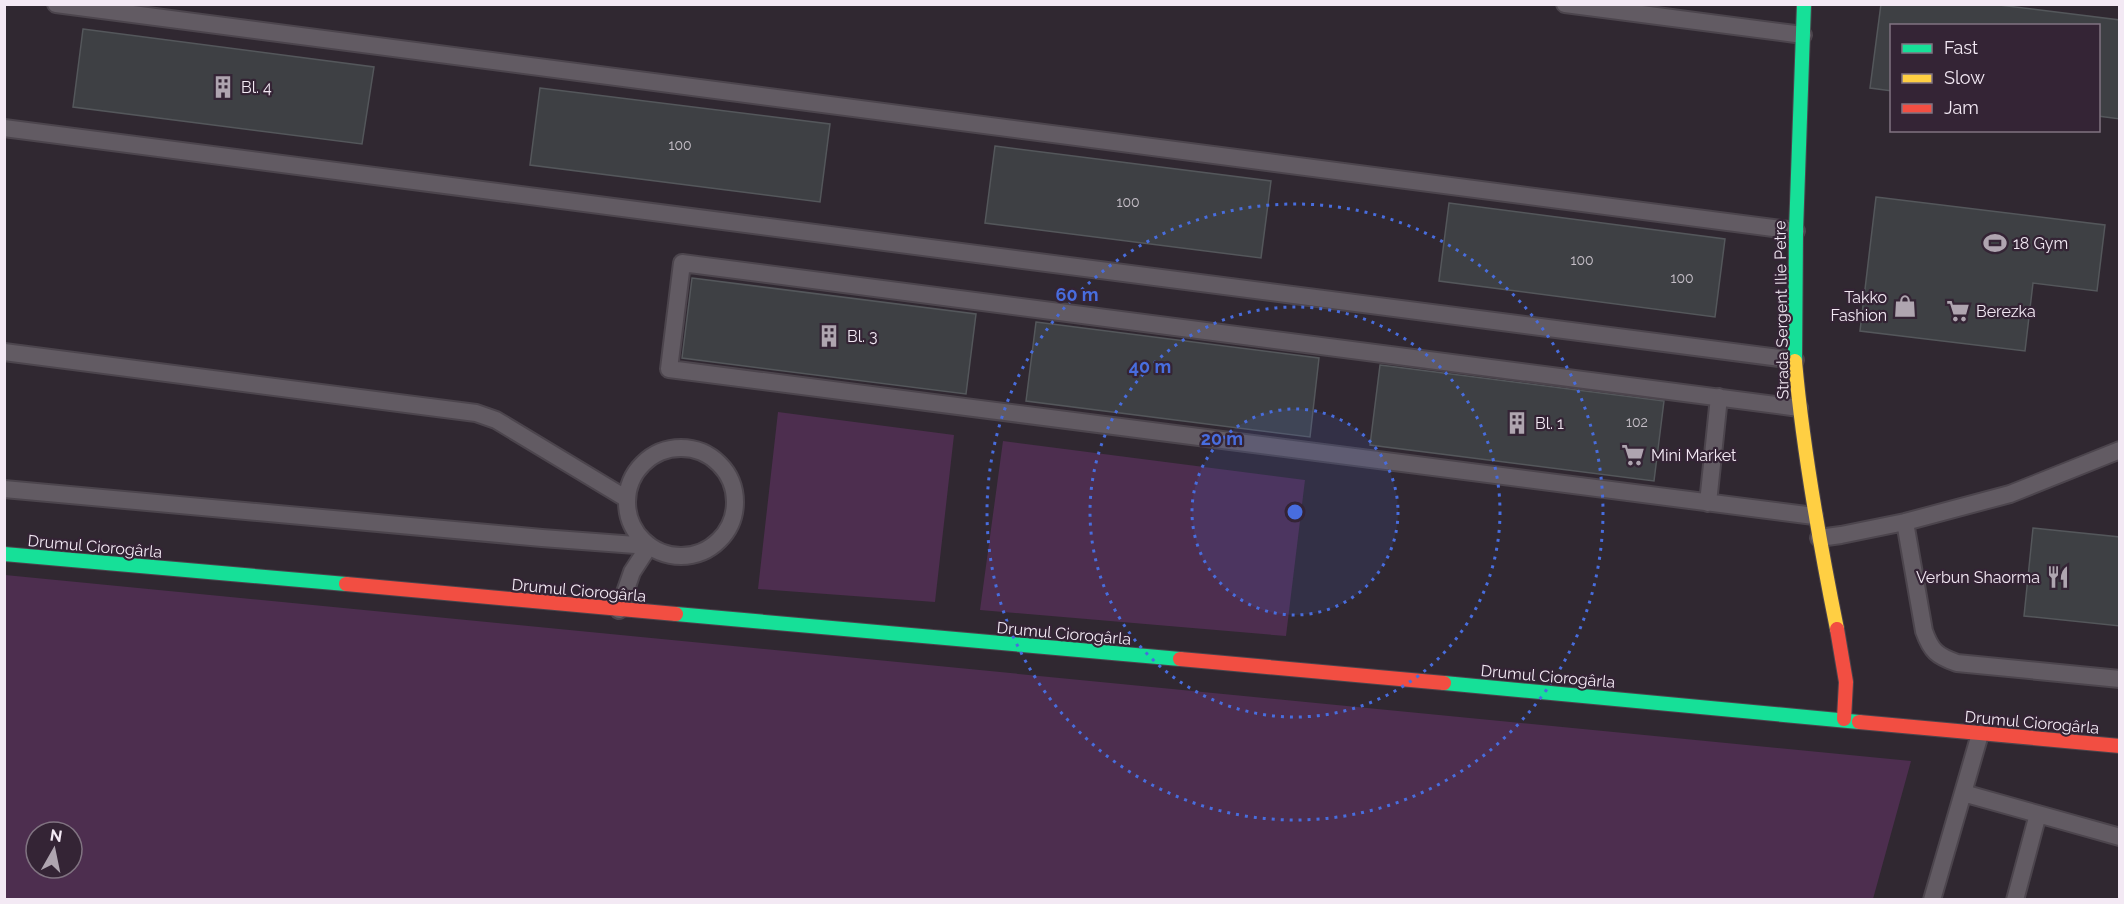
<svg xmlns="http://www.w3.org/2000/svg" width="2124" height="904" font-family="Raleway,sans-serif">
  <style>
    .green { fill: #4d2e4f; fill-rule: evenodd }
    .building { fill: #3e4044; stroke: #54575b; stroke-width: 1.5 }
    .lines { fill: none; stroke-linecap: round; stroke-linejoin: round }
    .lane-casing { stroke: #4c454d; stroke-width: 20 }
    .fast-casing { stroke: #4c454d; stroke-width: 16 }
    .slow-casing { stroke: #4c454d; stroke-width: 16 }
    .jam-casing { stroke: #4c454d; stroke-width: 16 }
    .lane { stroke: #625b63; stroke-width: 16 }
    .fast { stroke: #16e098; stroke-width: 14 }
    .slow { stroke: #ffcf43; stroke-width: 14 }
    .jam { stroke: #f24e42; stroke-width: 14 }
    .ring { fill: none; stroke: #486dde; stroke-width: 3; stroke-dasharray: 3 6 }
    .labels { text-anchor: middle; stroke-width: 4.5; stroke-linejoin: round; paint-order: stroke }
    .number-label { font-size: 14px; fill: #c6bfc8 }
    .poi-label { font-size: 16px; fill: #f3e9f4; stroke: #342435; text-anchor: start }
    .street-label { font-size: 16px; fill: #f3e9f4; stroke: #342435 }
    .centre { fill: #486dde; stroke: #342435; stroke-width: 3 }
    .ring-label { font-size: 18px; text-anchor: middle; font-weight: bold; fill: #486dde; stroke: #342435; stroke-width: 4.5; stroke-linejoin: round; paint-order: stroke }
  </style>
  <rect width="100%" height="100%" fill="#302831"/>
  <path class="green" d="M778,412L954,435L935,602L758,589Z
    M1003,441L1305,480L1286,636L980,610Z
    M4,575H5L1911,761L1873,899H5ZM36,832H72V868H36Z"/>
  <path class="building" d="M1881,4H1991L2120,20V119L2098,116V26H1892V91L1870,88Z
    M83,29L374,67L362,144L73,107Z
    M540,88L830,124L820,202L530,165Z
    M995,146L1271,181L1261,258L985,223Z
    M1876,197L2105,225L2097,291L2033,283L2025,351L1860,331Z
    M1449,203L1725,239L1715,317L1439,281Z
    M692,278L976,314L966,394L682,358Z
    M1036,322L1319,358L1310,437L1026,401Z
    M1380,365L1664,401L1654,481L1370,445Z
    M2033,528L2120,537V626L2024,616Z"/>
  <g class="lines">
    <g class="lane-casing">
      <path id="lane" d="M56,4L1796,231
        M1565,4L1803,35
        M4,128L1795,360
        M4,352L476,413L496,420L627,499
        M1799,408L682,263L669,369L1814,516
        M627 502a54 54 0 1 1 108 0a54 54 0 1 1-108 0Z
        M4,489L542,538L649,546
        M1708,503L1719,397
        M1905,522L1924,631C1931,651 1937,656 1957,663L2120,679
        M1819,538L1841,535L1905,522L2010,494L2120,450
        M619,610L632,572L649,546
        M1963,793L2120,837
        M1932,900L1980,734
        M2015,900L2038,814"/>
    </g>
    <g class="fast-casing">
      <path id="fast" d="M1795,361L1796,231L1804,4
        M4,554L346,584
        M676,614L1180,659
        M1444,683L1859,722"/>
    </g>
    <g class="slow-casing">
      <path id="slow" d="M1795,361C1803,451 1819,540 1837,629"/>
    </g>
    <g class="jam-casing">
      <path id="jam" d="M346,584L676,614
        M1837,629L1846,682L1844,719
        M1180,659L1444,683
        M1859,722L2120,746"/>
    </g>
    <use href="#lane" class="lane"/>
    <use href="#fast" class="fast"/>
    <use href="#slow" class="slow"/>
    <use href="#jam" class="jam"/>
  </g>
  <circle cx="1295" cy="512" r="103" fill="#486dde" fill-opacity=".12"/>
  <g class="ring">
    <circle cx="1295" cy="512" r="103"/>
    <circle cx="1295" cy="512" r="205"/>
    <circle cx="1295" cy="512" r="308"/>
  </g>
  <defs>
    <g id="building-bare" transform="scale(1.8)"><path d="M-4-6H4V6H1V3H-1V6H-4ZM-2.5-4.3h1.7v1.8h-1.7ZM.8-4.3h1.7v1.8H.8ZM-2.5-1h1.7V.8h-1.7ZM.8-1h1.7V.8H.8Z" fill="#afa5b0" stroke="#342435" stroke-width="2.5" paint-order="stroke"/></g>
    <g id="stadium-bare" transform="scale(1.8)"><path d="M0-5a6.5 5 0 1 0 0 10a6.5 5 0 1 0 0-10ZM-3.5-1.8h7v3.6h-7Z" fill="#afa5b0" stroke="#342435" stroke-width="2.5" paint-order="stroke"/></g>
    <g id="shop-bare" transform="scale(1.8)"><path d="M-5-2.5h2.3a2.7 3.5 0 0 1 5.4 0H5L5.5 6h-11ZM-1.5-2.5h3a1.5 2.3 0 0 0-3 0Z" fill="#afa5b0" stroke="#342435" stroke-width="2.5" paint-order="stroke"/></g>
    <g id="supermarket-bare" transform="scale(1.8)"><path d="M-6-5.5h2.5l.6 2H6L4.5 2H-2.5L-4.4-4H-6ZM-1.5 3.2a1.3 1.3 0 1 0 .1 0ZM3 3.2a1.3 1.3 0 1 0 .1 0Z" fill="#afa5b0" stroke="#342435" stroke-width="2.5" paint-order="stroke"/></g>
    <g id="restaurant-bare" transform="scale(1.8)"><path d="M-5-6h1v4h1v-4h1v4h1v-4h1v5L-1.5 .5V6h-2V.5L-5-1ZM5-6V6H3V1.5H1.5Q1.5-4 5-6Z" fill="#afa5b0" stroke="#342435" stroke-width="2.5" paint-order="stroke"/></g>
  </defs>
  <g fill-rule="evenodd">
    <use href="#building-bare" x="223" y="87"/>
    <use href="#stadium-bare" x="1995" y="243"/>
    <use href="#shop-bare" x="1905" y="306"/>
    <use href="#supermarket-bare" x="1958" y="311"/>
    <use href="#building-bare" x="829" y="336"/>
    <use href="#building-bare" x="1517" y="423"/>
    <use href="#supermarket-bare" x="1633" y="455"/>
    <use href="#restaurant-bare" x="2058" y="577"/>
  </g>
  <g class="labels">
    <g class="number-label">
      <text x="680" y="150">100</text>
      <text x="1128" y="207">100</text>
      <text x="1582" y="265">100</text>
      <text x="1682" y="283">100</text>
      <text x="1637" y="427">102</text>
    </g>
    <g class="poi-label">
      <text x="241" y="93">Bl. 4</text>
      <text x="2013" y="249">18 Gym</text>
      <text x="1887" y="303" text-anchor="end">Takko<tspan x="1887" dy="18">Fashion</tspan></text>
      <text x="1976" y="317">Berezka</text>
      <text x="847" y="342">Bl. 3</text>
      <text x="1535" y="429">Bl. 1</text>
      <text x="1651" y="461">Mini Market</text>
      <text x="2040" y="583" text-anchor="end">Verbun Shaorma</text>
    </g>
    <g class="street-label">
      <text transform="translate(1781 310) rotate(-91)" y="6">Strada Sergent Ilie Petre</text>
      <text transform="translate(95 546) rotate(5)" y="6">Drumul Ciorogârla</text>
      <text transform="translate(579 590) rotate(5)" y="6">Drumul Ciorogârla</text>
      <text transform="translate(1064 633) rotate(5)" y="6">Drumul Ciorogârla</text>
      <text transform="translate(1548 676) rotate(5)" y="6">Drumul Ciorogârla</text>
      <text transform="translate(2032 722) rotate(5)" y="6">Drumul Ciorogârla</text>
    </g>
  </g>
  <circle cx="1295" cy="512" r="9" class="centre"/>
  <g class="ring-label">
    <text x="1077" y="301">60 m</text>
    <text x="1150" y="373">40 m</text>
    <text x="1222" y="445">20 m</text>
  </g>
  <rect width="2124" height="904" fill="none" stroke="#f3e9f4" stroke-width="12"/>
  <rect x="1890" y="24" width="210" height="108" fill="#342435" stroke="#807381" stroke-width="1.5"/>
  <rect x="1902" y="44" width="30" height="9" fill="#16e098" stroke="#807381" stroke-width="1.5"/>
  <text x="1944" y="54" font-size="18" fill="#f3e9f4">Fast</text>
  <rect x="1902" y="74" width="30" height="9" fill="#ffcf43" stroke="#807381" stroke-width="1.5"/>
  <text x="1944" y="84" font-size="18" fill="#f3e9f4">Slow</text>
  <rect x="1902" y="104" width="30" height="9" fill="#f24e42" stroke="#807381" stroke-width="1.5"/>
  <text x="1944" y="114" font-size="18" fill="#f3e9f4">Jam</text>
  <g transform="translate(54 850) rotate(9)"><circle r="28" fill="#342435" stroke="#807381" stroke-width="1.5"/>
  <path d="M0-4.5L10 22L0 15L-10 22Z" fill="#afa5b0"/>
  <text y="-9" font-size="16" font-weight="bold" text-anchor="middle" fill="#f3e9f4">N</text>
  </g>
</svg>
